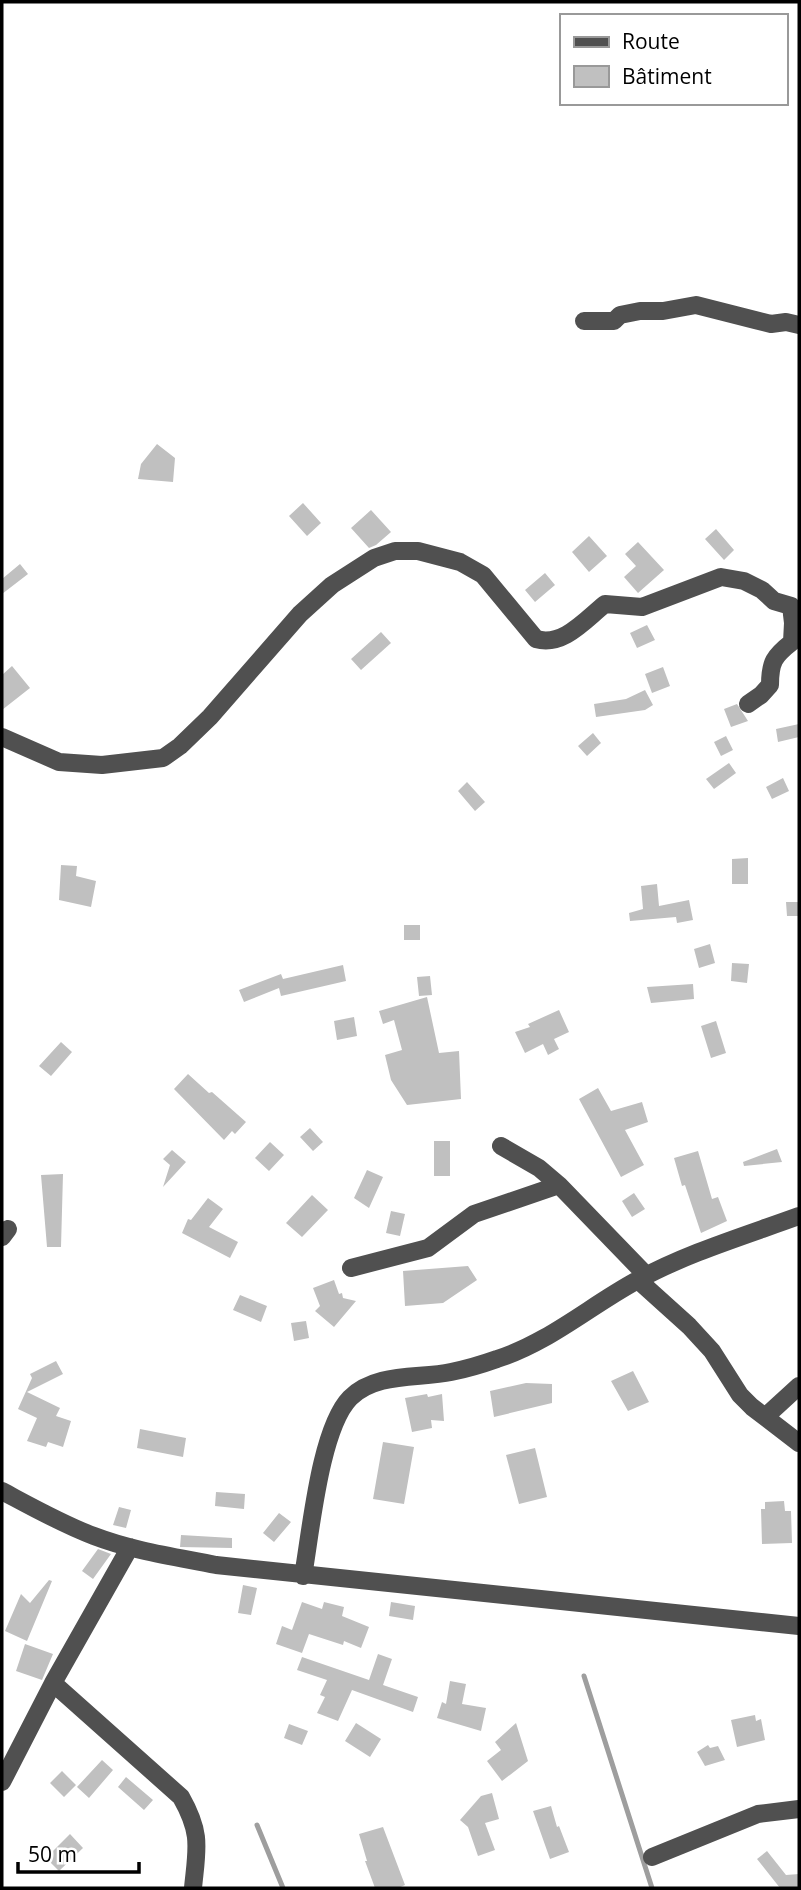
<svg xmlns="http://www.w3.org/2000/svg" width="801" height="1890" font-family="'Open Sans',sans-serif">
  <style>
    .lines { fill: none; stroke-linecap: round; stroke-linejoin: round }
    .stream { stroke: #9e9e9e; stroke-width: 5 }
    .building { fill: #c0c0c0 }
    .minor { stroke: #505050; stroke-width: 18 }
  </style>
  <rect width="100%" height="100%" fill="#fff"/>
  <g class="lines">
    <path class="stream" d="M584,1676L652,1888
      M257,1825L283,1888"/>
  </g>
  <path class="building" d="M157,444L175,458L173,482L138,479L141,464Z
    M303,503L321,523L307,536L289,516Z
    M371,510L391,532L376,545L369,548L351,528Z
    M716,529L734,550L724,560L705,539Z
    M589,536L607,556L589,572L572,552Z
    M638,542L664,570L638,593L624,577L636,566L625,554Z
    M20,564L28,574L2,594V579Z
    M545,573L555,585L535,602L525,590Z
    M647,625L655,640L637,648L630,633Z
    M381,632L391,643L361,670L351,659Z
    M12,666L30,688L2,710V675Z
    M663,667L670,686L652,693L645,674Z
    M645,690L653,705L645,710L596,717L594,704L626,699Z
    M737,704L748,721L731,727L724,709Z
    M799,724V737L778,742L776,729Z
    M593,733L601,743L587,756L578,746Z
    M726,736L733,750L721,756L714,742Z
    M729,763L736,773L714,789L706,779Z
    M783,778L789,791L772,799L766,787Z
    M467,782L485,802L475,811L458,791Z
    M748,858V884H732V859Z
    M61,865L77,866L76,876L96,881L91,907L59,900Z
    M657,884L659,906L689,900L693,920L677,923L676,917L630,921L629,913L643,909L641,886Z
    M786,902H799V916H787Z
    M404,925H420V940H404Z
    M710,944L715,963L699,968L694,949Z
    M732,963L749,964L747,983L731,981Z
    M343,965L346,981L281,996L279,988L244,1002L239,990L281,974L283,979Z
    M430,976L432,995L419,996L417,977Z
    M693,984L694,999L651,1003L647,987Z
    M427,997L439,1053L459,1051L461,1099L407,1105L391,1080L385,1055L402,1050L394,1020L383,1024L379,1011Z
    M559,1010L569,1032L554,1039L559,1049L548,1055L543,1044L525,1053L515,1032L530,1027L528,1024Z
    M354,1017L357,1036L337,1040L334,1021Z
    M716,1021L726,1053L711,1058L701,1026Z
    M61,1042L72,1052L51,1076L39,1066Z
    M188,1074L209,1093L212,1092L246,1122L235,1134L232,1131L224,1140L174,1089Z
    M598,1088L611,1111L642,1102L648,1122L625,1130L644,1165L621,1177L579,1099Z
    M310,1128L323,1142L313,1151L300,1137Z
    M434,1141H450V1176H434Z
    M270,1142L284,1155L269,1171L255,1158Z
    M777,1149L782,1162L744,1166L743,1162Z
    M172,1150L186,1162L163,1187L170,1165L163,1159Z
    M698,1151L712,1199L718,1197L727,1221L701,1233L685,1185L682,1186L674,1158Z
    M367,1170L383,1177L369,1208L354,1198Z
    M63,1174L61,1247H47L41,1175Z
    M634,1193L645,1209L632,1217L622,1201Z
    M312,1195L328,1210L302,1237L286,1223Z
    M208,1198L223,1209L209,1227L238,1242L230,1258L182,1233L188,1219L191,1220Z
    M391,1211L405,1214L400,1236L386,1233Z
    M468,1266L477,1280L443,1303L405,1306L403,1271Z
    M334,1280L339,1294L342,1293L343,1298L356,1301L334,1327L315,1311L320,1306L313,1288Z
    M240,1295L267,1306L261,1322L233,1310Z
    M306,1321L309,1338L294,1341L291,1323Z
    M56,1361L63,1374L27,1392L60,1408L56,1416L71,1421L63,1447L48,1442L46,1447L27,1441L37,1418L18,1409L32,1378L30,1374Z
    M633,1371L649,1402L628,1411L611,1381Z
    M526,1383L552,1384V1403L494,1417L490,1391Z
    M427,1394L428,1397L442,1394L444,1421L431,1420L432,1428L412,1432L405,1398Z
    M140,1429L186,1438L183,1457L137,1448Z
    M383,1442L414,1447L404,1504L373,1499Z
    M535,1448L547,1497L519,1504L506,1455Z
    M216,1492L245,1494L244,1509L215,1506Z
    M784,1501L785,1511H791L792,1543L762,1544L761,1509H765V1502Z
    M119,1507L131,1510L126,1528L113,1525Z
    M279,1513L291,1522L274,1542L263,1533Z
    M181,1535L232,1538V1548L180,1547Z
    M98,1549L111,1554L93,1579L82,1571Z
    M49,1580L52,1581L27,1641L5,1631L21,1594L30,1603Z
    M243,1585L257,1588L251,1615L238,1613Z
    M302,1602L322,1609L324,1602L344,1607L342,1616L369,1627L361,1648L344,1641L343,1645L309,1634L302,1653L276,1644L282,1626L292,1630Z
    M391,1602L415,1606L413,1620L389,1616Z
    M25,1644L53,1654L42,1680L16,1671Z
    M378,1654L392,1659L383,1685L418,1697L413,1712L352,1690L338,1721L317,1713L325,1697L320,1695L327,1680L297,1670L302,1657L369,1680Z
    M450,1681L466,1684L462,1704L486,1708L481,1731L437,1718L442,1702L446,1704Z
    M755,1715L756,1721L761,1719L765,1740L737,1747L731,1720Z
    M356,1723L381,1739L370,1757L345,1741Z
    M516,1723L528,1761L502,1781L487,1761L501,1750L495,1742Z
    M289,1724L308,1731L302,1745L284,1738Z
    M708,1745L710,1748L718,1746L725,1760L705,1766L697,1752Z
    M102,1760L113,1770L89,1798L77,1787Z
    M62,1771L76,1785L64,1797L50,1783Z
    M126,1777L153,1800L144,1810L118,1787Z
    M492,1793L499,1819L485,1823L495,1850L478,1856L468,1827L460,1820L481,1796Z
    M551,1806L557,1827L559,1826L569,1852L550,1859L533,1811Z
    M383,1827L405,1885L398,1888H375L365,1861H367L359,1834Z
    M70,1834L83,1848L59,1871L46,1858Z
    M767,1851L786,1875L799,1874V1888H780L757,1859Z"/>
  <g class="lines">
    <path class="minor" d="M584,321H614L620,315L640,311H663L696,305L755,320L771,324L786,322L799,325
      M2,737L59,762L102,765L163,758L180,746L210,717L300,614L332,585L374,558L395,551H418L460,562L483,575L536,639C563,647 585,620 605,604L642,607L721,577L744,581L762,590L774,601L791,606L793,623L792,642C774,656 770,662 770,685L761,695L748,704
      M501,1146L539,1168L559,1185L647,1276
      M2,1237L8,1229
      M351,1268L428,1248L474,1214L559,1185
      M638,1280L689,1326L712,1351L740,1395L752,1407L799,1443
      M765,1417L799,1386
      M2,1491C32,1507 62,1524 94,1536C133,1551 176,1557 216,1565L799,1626
      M303,1576C311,1531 320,1429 350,1398C376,1372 419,1379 451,1372C466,1369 483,1364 497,1359C548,1343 590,1306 636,1281C687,1253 744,1236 799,1216
      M53,1683L181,1797C202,1834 197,1848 193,1888
      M2,1782L53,1683L130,1547
      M652,1857L758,1814L799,1809"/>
  </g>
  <rect width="801" height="1890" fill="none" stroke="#000000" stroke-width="7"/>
  <rect x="560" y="14" width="228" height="91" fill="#ffffff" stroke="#999999" stroke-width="2"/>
  <rect x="574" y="37" width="35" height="10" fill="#505050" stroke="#999999" stroke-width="2"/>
  <text x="622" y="49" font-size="21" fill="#000000">Route</text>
  <rect x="574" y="66" width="35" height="21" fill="#c0c0c0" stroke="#999999" stroke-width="2"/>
  <text x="622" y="84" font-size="21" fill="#000000">Bâtiment</text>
  <path d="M18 1862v10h121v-10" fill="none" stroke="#000000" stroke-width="3.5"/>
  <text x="28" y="1862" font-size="21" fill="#000000" stroke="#ffffff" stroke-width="5" paint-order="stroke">50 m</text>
</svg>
